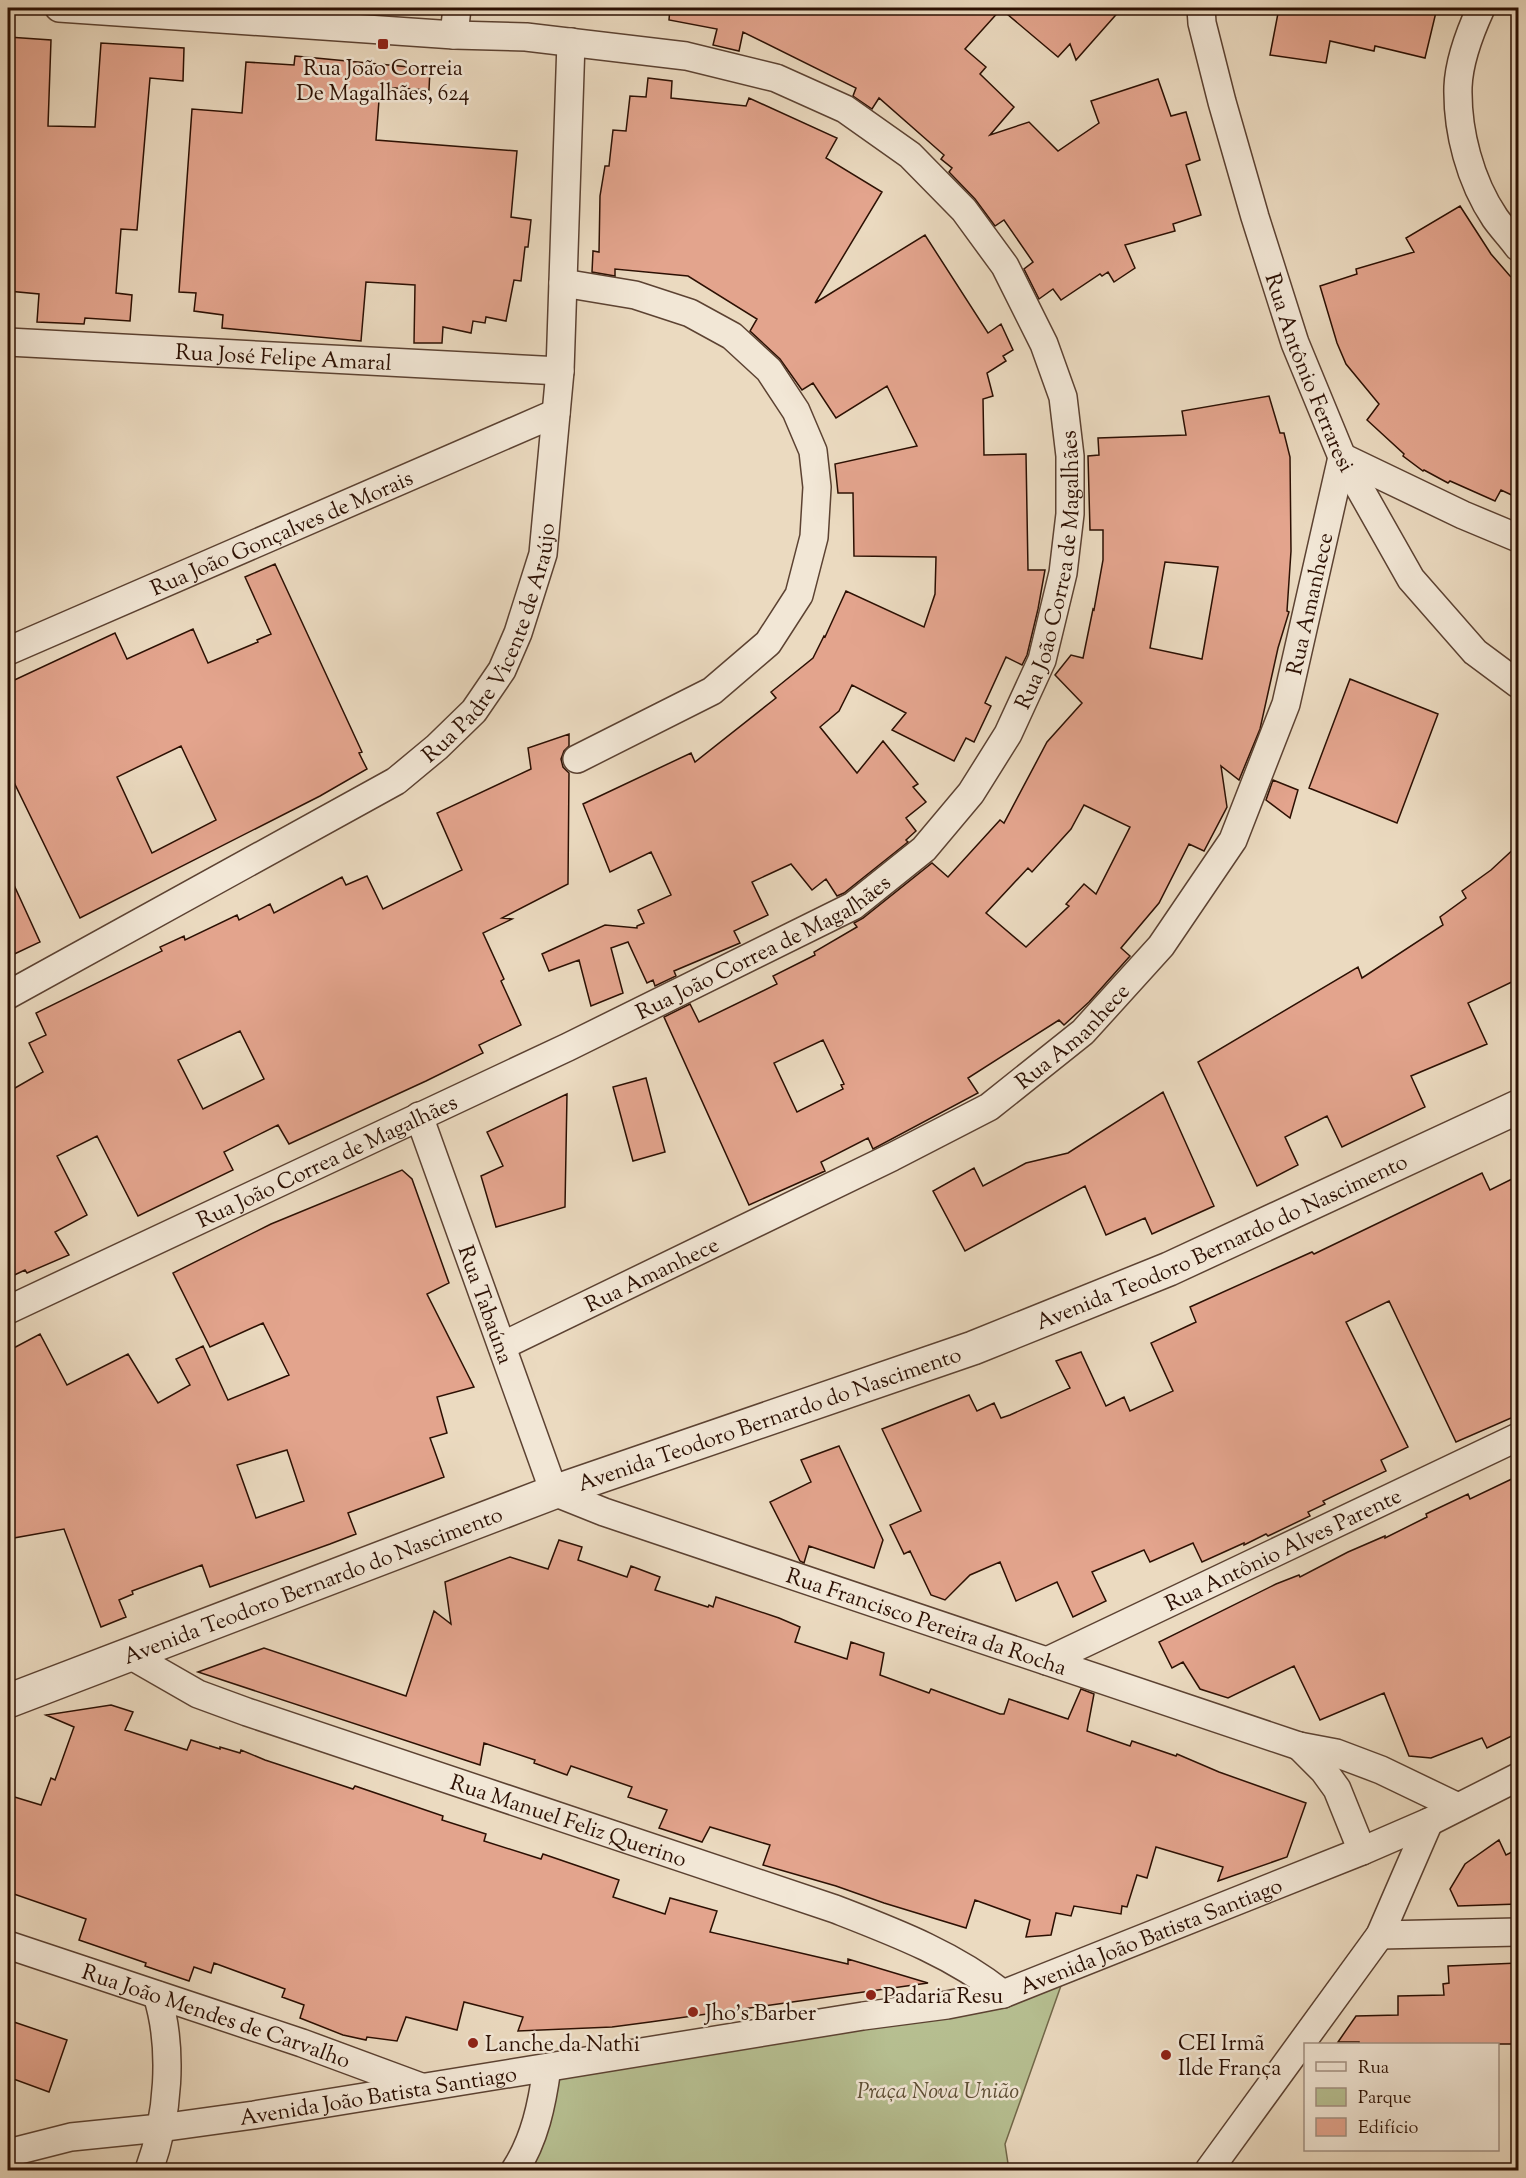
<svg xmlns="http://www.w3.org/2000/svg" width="1526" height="2178" font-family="'Sorts Mill Goudy',serif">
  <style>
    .green { fill: #b7c092; stroke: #72684a; stroke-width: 1.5 }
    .building { fill: #e3a48d; stroke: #2c1003; stroke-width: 1.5; fill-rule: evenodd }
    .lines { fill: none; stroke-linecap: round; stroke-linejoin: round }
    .minor-casing { stroke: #5c4232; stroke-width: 30 }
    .tertiary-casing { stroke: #5c4232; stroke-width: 36 }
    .minor { stroke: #f2e7d6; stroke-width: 27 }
    .tertiary { stroke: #f2e7d6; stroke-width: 33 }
    .poi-dot { fill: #8f2418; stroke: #f2e7d6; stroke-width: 2 }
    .labels { text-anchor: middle; stroke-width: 5; stroke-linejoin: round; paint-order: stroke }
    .poi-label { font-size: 22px; fill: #2c1003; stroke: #f2e7d6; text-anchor: start }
    .street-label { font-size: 22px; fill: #2c1003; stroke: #f2e7d6 }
    .park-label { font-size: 22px; font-style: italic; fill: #5d4e35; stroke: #f2e7d6 }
  </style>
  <rect width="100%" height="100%" fill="#ebdac0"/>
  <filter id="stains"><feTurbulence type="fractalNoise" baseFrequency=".00333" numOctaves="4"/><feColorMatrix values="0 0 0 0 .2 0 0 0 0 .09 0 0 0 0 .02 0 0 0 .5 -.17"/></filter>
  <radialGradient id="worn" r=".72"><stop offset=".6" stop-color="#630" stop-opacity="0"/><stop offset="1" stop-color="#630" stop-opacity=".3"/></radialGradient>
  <path class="green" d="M1063,1980L1005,2144L1009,2170H520L554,2072Z"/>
  <path class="building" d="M670,8H1122L1076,60L1070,44L1058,57L1001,9L965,49L986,67L980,74L1014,107L990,135L1029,122L1058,151L1099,123L1091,101L1158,79L1171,116L1186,112L1200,160L1186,165L1201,215L1173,224L1175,231L1125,245L1135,268L1114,282L1108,272L1102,276L1100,274L1061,300L1053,289L1039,299L1024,269L1033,262L1004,220L995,226L975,199L949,172L952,168L941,159L944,155L879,98L872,109L853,96L856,88L743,32L739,51L713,45L717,29L669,20Z
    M1279,8H1437L1425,58L1375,46L1374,51L1330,41L1326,63L1270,55Z
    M8,37L51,40L48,126L95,127L101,43L184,48L183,81L150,78L137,230L121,229L116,293L132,295L130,321L85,318L84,324L37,322L39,294L8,291Z
    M295,56L430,69L429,90L380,87L376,140L517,151L511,217L531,220L528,247H525L521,281L514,280L506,321L486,317L485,323L473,321L471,333L443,327L442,343H414L415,285L366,282L361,341L222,328L223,315L194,311L196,293L179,292L192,109L242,113L246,62L294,65Z
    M648,78L672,81L671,98L746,106L749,98L837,138L826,158L882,192L815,303L925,235L988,333L1001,324L1013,350L1003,356L1006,361L987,373L993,396L983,399L984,455L1026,454L1028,570H1045L1038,609L1027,655L1022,665L1006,657L985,703L991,706L974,742L966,738L954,761L892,730L906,713L852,685L839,711L820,727L857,773L883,741L918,784L913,787L926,802L906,818L916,831L906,840L908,842L844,893L837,896L826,879L812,890L791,864L752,882L768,915L734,931L740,943L674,971L676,976L655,986L653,980L647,983L628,942L611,948L623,993L591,1006L579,960L549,971L542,954L605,925L637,928V926L644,923L638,910L671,895L651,852L610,872L583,804L691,753L695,762L776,698L771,692L813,658L824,636L825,637L846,591L924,627L935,594L936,557L854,556L853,493H838L835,464L917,446L887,386L836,418L813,383L802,390L780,359L750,331L757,319L688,276L615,269V276L592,272L593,251L599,252L600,196L605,166H609L613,130L626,131L630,96L646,97Z
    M1460,206L1491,254L1510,276L1518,282V498L1501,490L1495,501L1450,481L1448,483L1424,470L1423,471L1403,456L1404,454L1367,420L1379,404L1346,364L1337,343L1320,286L1357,274L1356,269L1414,252L1406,238Z
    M1269,396L1280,433H1284L1290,457L1291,551L1287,611L1289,612L1278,648L1260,729L1239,780L1221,766L1227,807L1204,851L1189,844L1159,903L1121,948L1130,956L1089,1002L1064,1025L1059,1020L968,1078L978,1093L873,1149L868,1138L821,1162L825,1171L749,1205L664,1017L690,1004L699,1022L777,984L773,976L815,955L814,952L857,927L854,923L863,918L932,863L948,877L1000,820L1004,823L1047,742L1082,703L1055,675L1071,655L1083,658L1093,609L1094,610L1103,560V530H1090L1088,456L1099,455L1098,438L1186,435L1182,411ZM1165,562L1218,567L1202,659L1150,648ZM1084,805L1130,827L1096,894L1084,884L1066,904L1069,906L1026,947L986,913L1028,868L1032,872L1071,829ZM823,1040L844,1084L841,1085L843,1089L797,1112L774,1063Z
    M275,564L362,752L359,753L367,769L320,796L80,918L8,770V683L115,633L127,659L193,629L208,663L258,642L257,640L271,634L245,577ZM181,746L216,820L152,853L117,777Z
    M1350,679L1438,714L1397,823L1309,788Z
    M569,734V746L564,751L561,759L563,767L569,773L568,884L502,918L512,919L483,933L504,979L501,981L521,1025L479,1045L483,1053L426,1081L289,1144L278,1125L224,1152L233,1170L138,1216L97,1136L57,1156L87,1215L55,1232L69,1255L27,1273L25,1270L8,1278V1092L43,1072L29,1043L46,1035L36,1013L162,951L160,947L184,936L185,940L237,915L239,920L270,904L274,913L342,877L346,885L367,876L383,909L462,870L437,813L531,769L528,748ZM240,1031L264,1079L203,1109L178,1060Z
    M1273,780L1298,790L1290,818L1266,800Z
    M1518,845V979L1468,1003L1487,1044L1411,1076L1425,1107L1342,1147L1327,1116L1285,1137L1298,1165L1257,1186L1198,1062L1358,967L1362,978L1443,925L1440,917L1466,898L1462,891L1491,870Z
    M8,872L40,942L8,957Z
    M646,1078L665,1152L633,1161L613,1087Z
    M1163,1092L1214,1206L1152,1234L1145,1218L1106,1235L1085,1186L965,1251L933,1191L974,1168L983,1186L1026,1163L1068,1153Z
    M567,1094L565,1207L496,1227L481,1176L503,1166L487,1132Z
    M402,1170L412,1179L449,1283L427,1294L474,1387L437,1397L447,1433L430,1438L444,1477L348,1513L356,1534L330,1544L210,1587L202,1565L132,1591L133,1594L119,1600L126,1617L101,1627L64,1529L8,1539V1351L40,1334L67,1385L128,1354L158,1403L190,1385L176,1359L203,1346L228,1400L289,1375L263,1323L210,1347L173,1273L271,1224ZM287,1450L304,1501L256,1518L237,1465Z
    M1482,1173L1490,1190L1518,1176V1415L1456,1442L1389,1301L1346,1322L1408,1447L1381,1460L1386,1471L1323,1501L1325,1504L1308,1512L1310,1516L1268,1536L1266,1534L1244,1545V1543L1202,1562L1193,1543L1150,1562L1144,1550L1092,1572L1106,1601L1073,1617L1057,1582L1016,1601L1000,1562L970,1575L945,1600L931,1595L910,1551L904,1554L890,1525L921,1511L882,1429L969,1395L977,1411L994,1403L1001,1418L1010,1415L1070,1388L1056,1361L1081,1352L1106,1406L1124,1397L1130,1411L1173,1391L1151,1343L1196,1322L1190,1307L1312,1252L1314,1254Z
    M839,1446L883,1540L874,1568L809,1546L804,1563L800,1561L770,1502L811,1482L801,1460Z
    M1518,1476V1733L1487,1748L1482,1738L1431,1758L1409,1756L1384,1693L1320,1720L1294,1666L1228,1698L1200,1689L1183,1662L1172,1668L1159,1642L1276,1584L1299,1575L1300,1577L1348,1552L1385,1536V1538L1427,1517L1426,1514L1468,1494L1470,1499Z
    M559,1540L582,1547L578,1560L627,1577L631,1566L660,1577L655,1590L708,1607L709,1605L713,1607L716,1597L779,1618L800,1627L795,1642L847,1659L851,1642L884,1653L880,1675L929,1693L931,1689L1000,1714H1004L1009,1699L1068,1719L1081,1689L1094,1694L1087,1731L1130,1746L1132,1741L1176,1756L1177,1754L1219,1772L1306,1803L1287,1857L1218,1881L1223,1867L1156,1847L1147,1878L1137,1875L1127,1907L1122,1906L1121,1914L1074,1906L1071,1916L1056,1913L1051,1935L1026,1937L1030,1920L975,1900L966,1928L884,1903L836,1886L763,1865L770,1845L710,1827L702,1842L659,1828L667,1810L628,1797L632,1787L571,1766L567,1775L534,1763L535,1760L484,1743L480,1765L198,1672L264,1648L406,1696L434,1611L451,1624L445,1582L510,1557L548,1569Z
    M111,1705L133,1712L125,1730L187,1750L191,1740L220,1749V1747L240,1753L241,1750L265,1760L353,1789L355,1786L443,1816L442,1820L486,1834L484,1841L541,1859L543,1854L619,1880L613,1897L665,1914L670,1898L717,1911L710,1932L848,1964V1959L928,1983L650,2022L612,2027L518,2031L523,2017L464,2002L457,2030L406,2017L397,2041L367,2037L366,2040L343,2035L300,2018L304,2005L282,1997L285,1989L214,1963L211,1973L194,1967L189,1981L145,1966L146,1963L79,1940L86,1919L8,1892V1795L41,1805L51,1778L55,1780L74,1727L46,1715Z
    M1499,1840L1506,1855L1518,1849V1904L1458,1906L1450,1889L1465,1864Z
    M1518,1963V2044H1359V2042H1338L1356,2016L1398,2015V1996L1444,1995L1443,1984L1449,1983L1448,1966Z
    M8,2020L67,2040L49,2092L8,2077Z"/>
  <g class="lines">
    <g class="minor-casing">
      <g id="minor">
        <path id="s1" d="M1201,8L1202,23L1222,102L1255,217L1295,343L1342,457L1411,579L1475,652L1518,684"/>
        <path d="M1481,8C1470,32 1459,60 1458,87C1457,131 1470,181 1495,218C1502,228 1511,237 1518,247"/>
        <path d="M454,35L457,8"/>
        <path d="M563,283L635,295L690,313L732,336L769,370L796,411L813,451L817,487L814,537L799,595L768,643L712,691L577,759"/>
        <path id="s2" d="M8,342L560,371"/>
        <path id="s3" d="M8,651L556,413"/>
        <path id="s4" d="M8,995L396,781L437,747L474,711L502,670L518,633L543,554L560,371L571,42"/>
        <path id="s5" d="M419,1116L554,1492L604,1512L1299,1746L1336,1753L1381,1770L1458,1807"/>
        <path id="s6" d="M8,1310L568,1047L853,906L924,849L971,793L1008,734L1042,660L1063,573L1070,514V456L1063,397L1044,344L1005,266L964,210L910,155L845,109L776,78L686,56L526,37L454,35L59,8"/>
        <path id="s7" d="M502,1346L892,1157L989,1107L1083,1032L1161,946L1233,840L1286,704L1342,457L1463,515L1518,538"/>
        <path id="s8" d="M130,1655L198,1694L247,1712L835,1909C894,1932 953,1954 1003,1994"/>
        <path id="s9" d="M1047,1661L1518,1437"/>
        <path d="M1299,1746L1324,1771L1337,1789L1362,1851"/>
        <path d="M1380,1935L1518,1932"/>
        <path id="s10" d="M8,1945L302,2043L421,2087"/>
        <path id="s11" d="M8,2153L71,2137L160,2128L254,2115L863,2016L947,2005L1003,1994L1362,1851L1429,1822L1518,1777"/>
        <path d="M149,2170C168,2118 174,2049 157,1995"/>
        <path d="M515,2170C535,2139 542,2104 547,2068"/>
        <path d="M1209,2170L1380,1935L1429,1822"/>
      </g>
    </g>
    <g class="tertiary-casing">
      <g id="tertiary">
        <path id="s12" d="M8,1701L554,1492L973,1348L1169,1269L1518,1107"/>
      </g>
    </g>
    <use href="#minor" class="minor"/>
    <use href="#tertiary" class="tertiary"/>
  </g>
  <g class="poi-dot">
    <rect x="377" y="38" width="12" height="12" rx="3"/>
    <circle cx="871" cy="1995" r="6"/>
    <circle cx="693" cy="2012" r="6"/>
    <circle cx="473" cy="2043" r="6"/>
    <circle cx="1166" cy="2055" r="6"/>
  </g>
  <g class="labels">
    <g class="poi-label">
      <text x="383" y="75" text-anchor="middle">Rua João Correia<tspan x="383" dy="25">De Magalhães, 624</tspan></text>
      <text x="883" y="2003">Padaria Resu</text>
      <text x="705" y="2020">Jho's Barber</text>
      <text x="1178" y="2050">CEI Irmã<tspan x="1178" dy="25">Ilde França</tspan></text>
      <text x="485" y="2051">Lanche da Nathi</text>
    </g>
    <g class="street-label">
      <text dy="8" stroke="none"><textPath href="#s2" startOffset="276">Rua José Felipe Amaral</textPath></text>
      <text dy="8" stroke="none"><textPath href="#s1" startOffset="381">Rua Antônio Ferraresi</textPath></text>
      <text dy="8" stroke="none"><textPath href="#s3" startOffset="298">Rua João Gonçalves de Morais</textPath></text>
      <text dy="8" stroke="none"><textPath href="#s6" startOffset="1342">Rua João Correa de Magalhães</textPath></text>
      <text dy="8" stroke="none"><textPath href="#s7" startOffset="1156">Rua Amanhece</textPath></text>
      <text dy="8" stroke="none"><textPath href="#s4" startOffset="616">Rua Padre Vicente de Araújo</textPath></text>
      <text dy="8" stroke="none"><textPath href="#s6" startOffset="838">Rua João Correa de Magalhães</textPath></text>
      <text dy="8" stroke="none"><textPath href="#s7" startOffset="652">Rua Amanhece</textPath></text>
      <text dy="8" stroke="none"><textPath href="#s6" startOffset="352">Rua João Correa de Magalhães</textPath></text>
      <text dy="8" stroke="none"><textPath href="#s12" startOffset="1298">Avenida Teodoro Bernardo do Nascimento</textPath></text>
      <text dy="8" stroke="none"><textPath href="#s7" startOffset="166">Rua Amanhece</textPath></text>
      <text dy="8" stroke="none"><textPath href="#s5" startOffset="200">Rua Tabaúna</textPath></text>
      <text dy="8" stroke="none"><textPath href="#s12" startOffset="812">Avenida Teodoro Bernardo do Nascimento</textPath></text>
      <text dy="8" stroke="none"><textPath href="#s9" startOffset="261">Rua Antônio Alves Parente</textPath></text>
      <text dy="8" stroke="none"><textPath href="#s12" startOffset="326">Avenida Teodoro Bernardo do Nascimento</textPath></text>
      <text dy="8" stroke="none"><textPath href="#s5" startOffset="794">Rua Francisco Pereira da Rocha</textPath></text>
      <text dy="8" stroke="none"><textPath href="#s8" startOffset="470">Rua Manuel Feliz Querino</textPath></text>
      <text dy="8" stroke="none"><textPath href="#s11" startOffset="1167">Avenida João Batista Santiago</textPath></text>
      <text dy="8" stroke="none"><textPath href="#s10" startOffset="220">Rua João Mendes de Carvalho</textPath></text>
      <text dy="8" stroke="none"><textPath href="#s11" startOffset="375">Avenida João Batista Santiago</textPath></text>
    </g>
    <g class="park-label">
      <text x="938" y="2098">Praça Nova União</text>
    </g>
  </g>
  <rect width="1526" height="2178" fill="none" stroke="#ebdac0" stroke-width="30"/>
  <rect x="9" y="9" width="1508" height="2160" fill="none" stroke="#2c1003" stroke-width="3"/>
  <rect x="15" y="15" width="1496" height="2148" fill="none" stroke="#2c1003" stroke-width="1.5"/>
  <rect x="1304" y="2043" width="195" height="108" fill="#f2e7d6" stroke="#a39182" stroke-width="1.5"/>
  <rect x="1316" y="2062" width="30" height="9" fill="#f2e7d6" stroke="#a39182" stroke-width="1.5"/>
  <text x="1358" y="2073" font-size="18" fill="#2c1003">Rua</text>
  <rect x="1316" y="2088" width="30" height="18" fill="#b7c092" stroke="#a39182" stroke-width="1.5"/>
  <text x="1358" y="2103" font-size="18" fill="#2c1003">Parque</text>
  <rect x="1316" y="2118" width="30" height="18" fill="#e3a48d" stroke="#a39182" stroke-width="1.5"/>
  <text x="1358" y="2133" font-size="18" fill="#2c1003">Edifício</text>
  <rect width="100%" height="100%" filter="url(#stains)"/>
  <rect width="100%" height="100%" fill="url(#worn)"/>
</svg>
